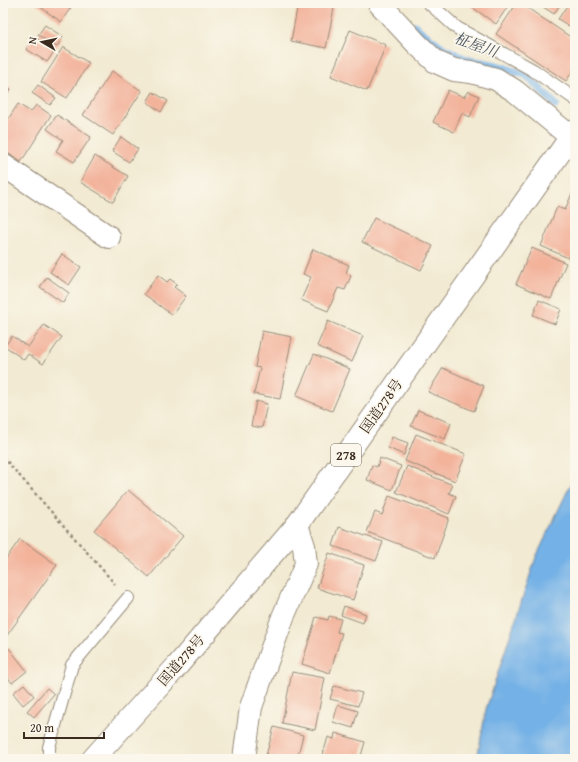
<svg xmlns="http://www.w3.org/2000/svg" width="578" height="762" font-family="'Gentium Book Plus','Noto Serif JP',serif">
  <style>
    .water { fill: #73b1e6; stroke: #576e82 }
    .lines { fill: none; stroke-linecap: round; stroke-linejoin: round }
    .stream { stroke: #73b1e6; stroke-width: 8 }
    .building { fill: #f3b39b }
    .service-casing { stroke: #968a78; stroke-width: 14 }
    .minor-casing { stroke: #968a78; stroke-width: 24 }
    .trunk-casing { stroke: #968a78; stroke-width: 24 }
    .path { stroke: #968a78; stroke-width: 2.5; stroke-dasharray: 3 3; stroke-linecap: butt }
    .service { stroke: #fff; stroke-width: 12 }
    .minor { stroke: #fff; stroke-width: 22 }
    .trunk { stroke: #fff; stroke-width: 22 }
    .labels { text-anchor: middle; stroke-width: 3.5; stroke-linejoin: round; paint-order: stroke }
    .shield { fill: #fbf7ec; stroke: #75685c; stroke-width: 1 }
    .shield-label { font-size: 13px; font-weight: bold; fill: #3b2a1e }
    .street-label { font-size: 14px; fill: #3b2a1e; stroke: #fbf7ec }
    .water-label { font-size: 15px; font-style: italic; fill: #4f5964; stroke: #fbf7ec }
  </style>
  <rect width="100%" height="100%" fill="#fbf7ec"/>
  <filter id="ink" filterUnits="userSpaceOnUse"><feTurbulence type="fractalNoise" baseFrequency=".025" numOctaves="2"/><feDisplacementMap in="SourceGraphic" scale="8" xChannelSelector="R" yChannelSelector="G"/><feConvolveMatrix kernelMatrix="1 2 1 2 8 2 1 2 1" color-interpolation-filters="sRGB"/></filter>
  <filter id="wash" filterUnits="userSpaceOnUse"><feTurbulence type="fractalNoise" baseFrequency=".012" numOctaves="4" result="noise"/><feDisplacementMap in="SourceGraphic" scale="16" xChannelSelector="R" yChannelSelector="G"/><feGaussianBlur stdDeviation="0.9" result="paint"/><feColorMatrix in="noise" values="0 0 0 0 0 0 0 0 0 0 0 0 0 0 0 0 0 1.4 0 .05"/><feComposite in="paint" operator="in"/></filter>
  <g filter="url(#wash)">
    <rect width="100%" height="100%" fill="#f2ead2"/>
    <path class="water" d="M575,475V759H477L486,709L536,557Z"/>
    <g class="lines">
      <path class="stream" d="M415,26L421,32L443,48L467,60L495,65L526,75L556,105"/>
    </g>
    <g id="blocks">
      <path class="building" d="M35,3H74L61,22Z
        M298,3H335L326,48L291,41Z
        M466,3H510L496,24Z
        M517,3H520L575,40V68L566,81L496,34Z
        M537,3H561L554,14Z
        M569,3L575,4V30L558,19Z
        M45,25L63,37L57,47L38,35Z
        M350,30L386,45L367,91L331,76Z
        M34,37L55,50L47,62L26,49Z
        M63,47L89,63L67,98L41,82Z
        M112,71L142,91L113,135L83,115Z
        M3,84L11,89L3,101Z
        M38,85L56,98L50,105L32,93Z
        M448,90L464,97L468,91L479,96L470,117L462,113L454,132L433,122Z
        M153,92L168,101L161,112L147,102Z
        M18,104L31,112L36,105L51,115L21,162L3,150V127Z
        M57,115L91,137L74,162L56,151L63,140L47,129Z
        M121,137L138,149L129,162L112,151Z
        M95,156L128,176L113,202L80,182Z
        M573,191L575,192V261L541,246L557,207L565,210Z
        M374,218L433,246L421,270L362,242Z
        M532,248L566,263L551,299L516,284Z
        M313,249L349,265L346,273L351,276L345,290L338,288L328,311L301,300L311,277L303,274Z
        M62,254L81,267L69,285L50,272Z
        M158,275L167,282L170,279L177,284L174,287L186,296L172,315L144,294Z
        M47,277L69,293L63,303L40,287Z
        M539,300L561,309L555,324L533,315Z
        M328,321L363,336L352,362L317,346Z
        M44,325L62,337L43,364L28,354L24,360L5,346L12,336L28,347Z
        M262,331L292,337L280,399L254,394L260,368L255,367Z
        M314,354L350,369L332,411L296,396Z
        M443,368L484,386L474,411L428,392Z
        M256,401L267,404L262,428L251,426Z
        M418,410L451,423L445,439L411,426Z
        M416,434L466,454L455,481L405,461Z
        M392,437L408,443L404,455L388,448Z
        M380,458L401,466L392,490L367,480L372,465L377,467Z
        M407,466L453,485L449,493L456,496L449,514L396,492Z
        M128,490L183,536L149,577L94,530Z
        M389,496L449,518L435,558L367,532L375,512L382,515Z
        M339,527L383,542L376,561L333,546Z
        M20,539L57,565L3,641V563Z
        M329,553L364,565L353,600L317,588Z
        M344,606L366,614L363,623L341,615Z
        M329,616L341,619L337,632L342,633L330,673L302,664L316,617L328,620Z
        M9,648L27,671L12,683L3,671V653Z
        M292,672L325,678L315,730L282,723Z
        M24,684L34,696L23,705L13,693Z
        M334,686L362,693L358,706L330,699Z
        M47,688L54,694L34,717L27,711Z
        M338,705L358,711L353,728L333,722Z
        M274,727L303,735L297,759H265Z
        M335,733L365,742L360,759L322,758L328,737L334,739Z"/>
    </g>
  </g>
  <g filter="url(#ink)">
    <use href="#blocks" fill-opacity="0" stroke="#968a78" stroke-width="1"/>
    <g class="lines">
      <g class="service-casing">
        <path id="service" d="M429,3L457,28L533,70L575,99
          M49,759V747L72,665L128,598"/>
      </g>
      <g class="minor-casing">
        <path id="minor" d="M379,3L417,44L436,62L454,70L471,72L496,79L515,91L571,137
          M3,165L109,237
          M244,759L251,707L283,617L306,564L304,546L297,525"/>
      </g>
      <g class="trunk-casing">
        <path id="trunk" d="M93,759L178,665L297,525L575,131"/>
      </g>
      <path class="path" d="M3,457L115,584"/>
      <use href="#service" class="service"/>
      <use href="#minor" class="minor"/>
      <use href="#trunk" class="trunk"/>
    </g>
  </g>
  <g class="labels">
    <rect class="shield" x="331" y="444" width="30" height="22" rx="3"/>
    <g class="shield-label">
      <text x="346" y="460">278</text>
    </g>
    <g class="street-label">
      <text transform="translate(381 406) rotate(-55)" y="5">国道278号</text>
      <text transform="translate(181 660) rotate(-49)" y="5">国道278号</text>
    </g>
    <g class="water-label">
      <text transform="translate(476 45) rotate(20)" y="5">柾屋川</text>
    </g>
  </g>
  <rect width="578" height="762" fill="none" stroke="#fbf7ec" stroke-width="16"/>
  <g transform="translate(42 42) rotate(279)" stroke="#fbf7ec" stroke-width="3" paint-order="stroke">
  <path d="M0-3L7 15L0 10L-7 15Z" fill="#3b2a1e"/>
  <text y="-6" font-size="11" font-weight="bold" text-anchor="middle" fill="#3b2a1e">N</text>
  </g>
  <path d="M24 732v6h80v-6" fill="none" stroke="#3b2a1e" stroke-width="2"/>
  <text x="30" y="732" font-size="12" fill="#3b2a1e" stroke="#fbf7ec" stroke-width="3" paint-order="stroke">20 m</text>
</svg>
